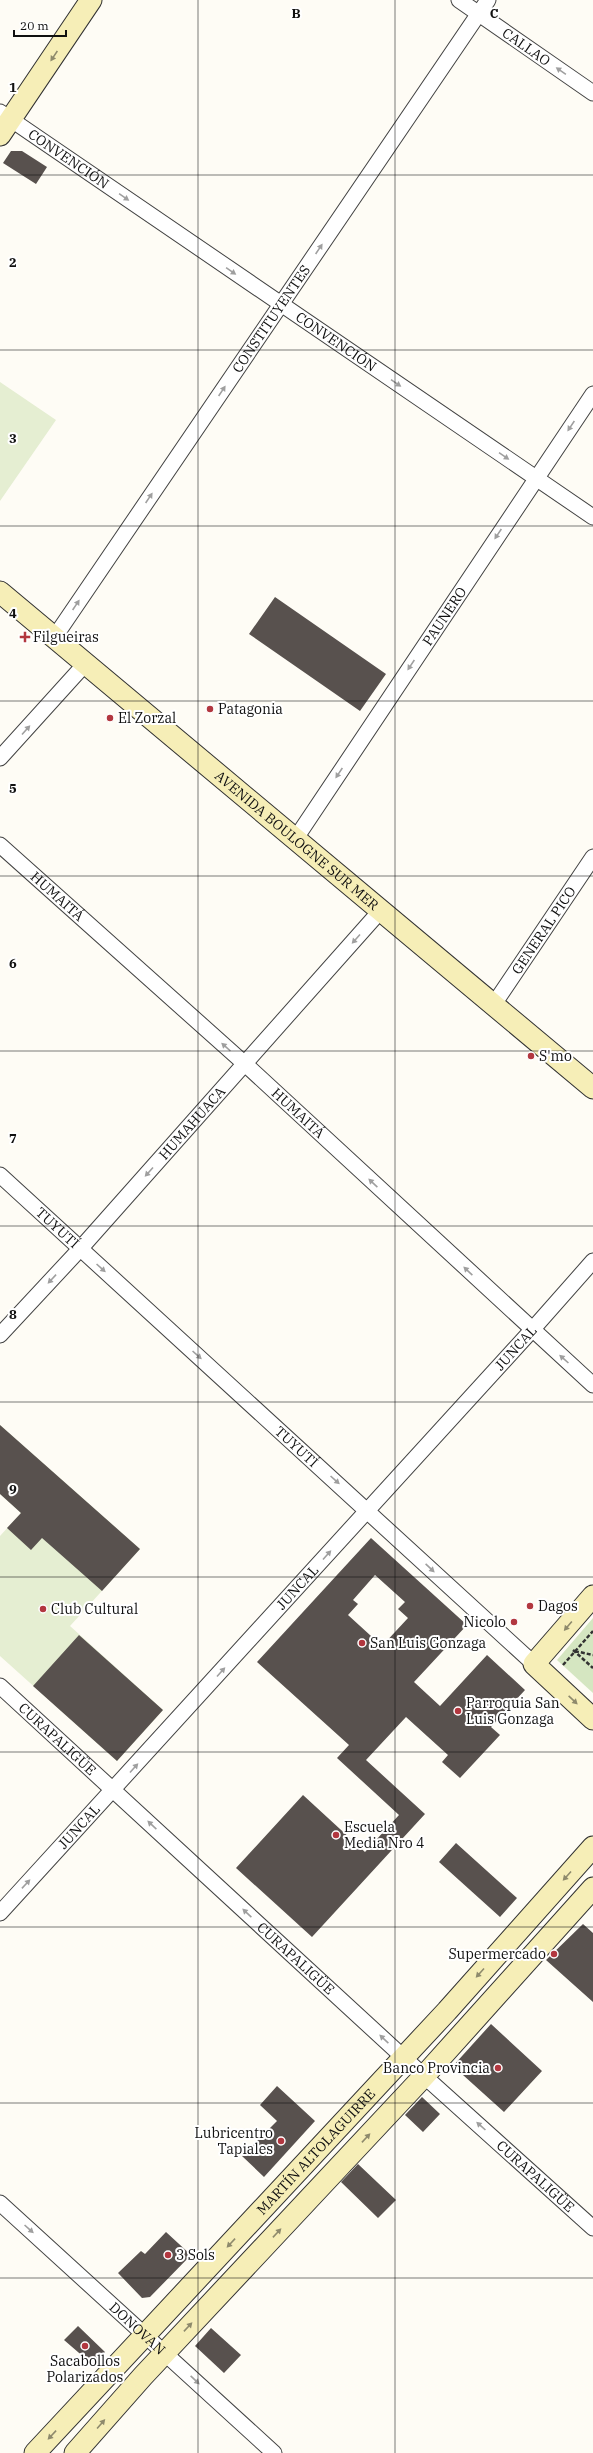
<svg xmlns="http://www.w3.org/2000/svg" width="593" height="2453" font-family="'IBM Plex Serif',serif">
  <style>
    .green { fill: #d5e6c1 }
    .pitch { fill: #e5eed2 }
    .building { fill: #58514e; fill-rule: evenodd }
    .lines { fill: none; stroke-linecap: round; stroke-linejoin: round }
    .street-casing { stroke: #434343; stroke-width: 17 }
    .secondary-casing { stroke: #323232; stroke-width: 23 }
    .path { stroke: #323232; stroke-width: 2.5; stroke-dasharray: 4 2; stroke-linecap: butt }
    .street { stroke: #fff; stroke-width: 15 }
    .secondary { stroke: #f6eeb7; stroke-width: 21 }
    .oneway { fill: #8e8a6c }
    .oneway2 { fill: #9f9f9f }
    .grid { fill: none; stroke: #101010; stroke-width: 1; stroke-opacity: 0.55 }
    .poi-dot { fill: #b2373f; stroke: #fff; stroke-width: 1.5 }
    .labels { text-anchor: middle; stroke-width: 4; stroke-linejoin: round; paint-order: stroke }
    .street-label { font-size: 14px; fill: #101010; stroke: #fff }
    .poi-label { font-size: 14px; fill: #101010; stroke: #fff; text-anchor: start }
    .grid-label { font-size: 13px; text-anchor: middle; font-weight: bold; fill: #101010; stroke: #fff; stroke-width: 4; stroke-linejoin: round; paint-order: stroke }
  </style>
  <rect width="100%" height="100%" fill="#fefcf5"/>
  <path class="green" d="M593,1618V1693L557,1660Z"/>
  <path class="pitch" d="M0,382L56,420L0,501Z
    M0,1425L140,1549L70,1626L163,1710L117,1761L0,1656V1536L21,1513L0,1494Z"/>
  <path class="building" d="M11,151H22L47,167L36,184L3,163Z
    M275,597L386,674L360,711L249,634Z
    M0,1425L140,1549L102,1591L42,1538L31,1550L7,1528L21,1513L0,1494Z
    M371,1538L467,1625L414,1682L440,1706L487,1655L525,1690L491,1727L500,1735L460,1778L442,1762L448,1755L406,1717L366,1760L425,1814L312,1937L236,1868L303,1795L365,1852L399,1815L337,1758L349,1745L257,1662ZM375,1575L405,1602L398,1609L408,1618L382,1646L348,1615L358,1604L353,1600Z
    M79,1635L163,1710L117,1761L33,1686Z
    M456,1843L517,1898L500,1917L439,1862Z
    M583,1924L593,1933V2002L546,1960Z
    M491,2024L542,2071L504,2112L453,2066Z
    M277,2086L315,2121L264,2177L242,2156L277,2121L260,2105Z
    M422,2097L440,2114L423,2132L405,2115Z
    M358,2164L396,2200L378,2218L341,2182Z
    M166,2232L191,2255L150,2297L142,2298L118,2273L141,2251L145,2254Z
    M78,2326L105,2352L93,2365L64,2340Z
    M211,2328L241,2355L224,2373L195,2346Z"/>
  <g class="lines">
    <g class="street-casing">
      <g id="street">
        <path id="s1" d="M459,0L593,93"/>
        <path id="s2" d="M0,112L593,517"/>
        <path id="s3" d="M54,638L488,0"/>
        <path d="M0,758L86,663"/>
        <path id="s4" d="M296,838L593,394"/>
        <path id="s5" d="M0,845L245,1064L593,1385"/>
        <path id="s6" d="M494,1004L593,857"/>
        <path id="s7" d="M0,1175L534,1664"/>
        <path id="s8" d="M0,1335L80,1249L382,909"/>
        <path id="s9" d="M0,1686L403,2057L593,2228"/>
        <path id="s10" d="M0,1913L532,1330L593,1261"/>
        <path id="s11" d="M0,2203L274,2453"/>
      </g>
    </g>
    <g class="secondary-casing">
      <g id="secondary">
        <path d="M0,135L91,0"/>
        <path id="s12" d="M0,592L593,1088"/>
        <path d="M593,1596L534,1664L593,1719"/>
        <path id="s13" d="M35,2453L447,2011L593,1847"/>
        <path d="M75,2453L143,2376L425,2075L593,1888"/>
      </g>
    </g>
    <path class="path" d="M573,1650L593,1668
      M575,1651L593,1655
      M563,1665L593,1631"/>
    <use href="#street" class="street"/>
    <use href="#secondary" class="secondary"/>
  </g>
  <defs><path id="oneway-solid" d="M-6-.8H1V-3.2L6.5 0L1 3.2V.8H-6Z"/></defs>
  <g class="oneway">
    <use href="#oneway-solid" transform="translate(54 56) rotate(124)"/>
    <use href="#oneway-solid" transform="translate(568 1626) rotate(130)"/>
    <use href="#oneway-solid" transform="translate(573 1700) rotate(43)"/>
    <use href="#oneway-solid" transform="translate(567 1876) rotate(132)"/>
    <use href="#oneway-solid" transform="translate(480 1973) rotate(132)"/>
    <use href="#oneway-solid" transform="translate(366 2138) rotate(-47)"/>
    <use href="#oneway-solid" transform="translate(277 2233) rotate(-47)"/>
    <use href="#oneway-solid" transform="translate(231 2243) rotate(133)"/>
    <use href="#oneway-solid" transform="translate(188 2327) rotate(-47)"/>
    <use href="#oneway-solid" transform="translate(101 2424) rotate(-49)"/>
    <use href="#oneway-solid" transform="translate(52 2435) rotate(133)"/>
  </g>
  <g class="oneway2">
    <use href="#oneway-solid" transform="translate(561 71) rotate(-145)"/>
    <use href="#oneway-solid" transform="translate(124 197) rotate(35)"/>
    <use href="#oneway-solid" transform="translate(319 249) rotate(-56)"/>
    <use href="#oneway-solid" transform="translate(231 271) rotate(35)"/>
    <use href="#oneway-solid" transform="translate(396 383) rotate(34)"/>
    <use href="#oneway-solid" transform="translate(222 391) rotate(-56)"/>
    <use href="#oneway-solid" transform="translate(571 426) rotate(124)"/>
    <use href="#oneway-solid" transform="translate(504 456) rotate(34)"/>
    <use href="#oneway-solid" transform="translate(149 498) rotate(-56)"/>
    <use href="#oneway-solid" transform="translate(498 534) rotate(124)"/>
    <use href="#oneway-solid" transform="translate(76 605) rotate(-56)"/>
    <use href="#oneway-solid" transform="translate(411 665) rotate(124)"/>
    <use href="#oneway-solid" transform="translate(26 730) rotate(-48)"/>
    <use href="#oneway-solid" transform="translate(339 773) rotate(124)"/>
    <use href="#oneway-solid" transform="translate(356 939) rotate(132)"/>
    <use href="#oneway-solid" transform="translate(226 1047) rotate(-138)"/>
    <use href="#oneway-solid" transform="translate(149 1172) rotate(132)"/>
    <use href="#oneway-solid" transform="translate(373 1183) rotate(-137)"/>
    <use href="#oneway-solid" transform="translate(101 1268) rotate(42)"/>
    <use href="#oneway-solid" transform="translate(468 1271) rotate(-137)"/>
    <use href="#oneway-solid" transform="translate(52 1279) rotate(133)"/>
    <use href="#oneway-solid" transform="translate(197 1355) rotate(42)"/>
    <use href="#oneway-solid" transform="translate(564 1359) rotate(-138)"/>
    <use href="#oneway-solid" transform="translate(335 1480) rotate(42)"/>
    <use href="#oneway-solid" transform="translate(327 1555) rotate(-48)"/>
    <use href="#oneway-solid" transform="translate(430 1568) rotate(43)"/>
    <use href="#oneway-solid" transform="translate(221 1672) rotate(-48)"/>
    <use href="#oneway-solid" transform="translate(134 1768) rotate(-48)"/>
    <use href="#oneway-solid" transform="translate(152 1825) rotate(-137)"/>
    <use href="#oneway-solid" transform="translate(26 1884) rotate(-47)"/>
    <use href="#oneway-solid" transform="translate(247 1913) rotate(-137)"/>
    <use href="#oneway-solid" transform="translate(384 2039) rotate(-137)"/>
    <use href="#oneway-solid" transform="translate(481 2126) rotate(-138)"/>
    <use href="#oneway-solid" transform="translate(29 2229) rotate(42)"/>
    <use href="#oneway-solid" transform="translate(195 2380) rotate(43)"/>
  </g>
  <path class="grid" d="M198,0V2453M395,0V2453M0,175H593M0,350H593M0,526H593M0,701H593M0,876H593M0,1051H593M0,1226H593M0,1402H593M0,1577H593M0,1752H593M0,1927H593M0,2103H593M0,2278H593"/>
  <g class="poi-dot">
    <path d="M23 631h4v4h4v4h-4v4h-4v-4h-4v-4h4z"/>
    <circle cx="210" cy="709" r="4"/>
    <circle cx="110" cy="718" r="4"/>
    <circle cx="531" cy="1056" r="4"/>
    <circle cx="530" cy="1606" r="4"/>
    <circle cx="43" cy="1609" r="4"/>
    <circle cx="514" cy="1622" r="4"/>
    <circle cx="362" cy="1643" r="4"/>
    <circle cx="458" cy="1711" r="4"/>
    <circle cx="336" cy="1835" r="4"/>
    <circle cx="554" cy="1954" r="4"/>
    <circle cx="498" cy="2068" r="4"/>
    <circle cx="281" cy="2141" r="4"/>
    <circle cx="168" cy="2255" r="4"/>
    <circle cx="85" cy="2346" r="4"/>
  </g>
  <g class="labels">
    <g class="street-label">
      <text dy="5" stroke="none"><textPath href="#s1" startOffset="82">CALLAO</textPath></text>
      <text dy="5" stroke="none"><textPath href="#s2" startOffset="83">CONVENCIÓN</textPath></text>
      <text dy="5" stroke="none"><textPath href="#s3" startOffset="386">CONSTITUYENTES</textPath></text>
      <text dy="5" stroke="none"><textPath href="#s2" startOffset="407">CONVENCIÓN</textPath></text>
      <text dy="5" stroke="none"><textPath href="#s4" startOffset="267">PAUNERO</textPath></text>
      <text dy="5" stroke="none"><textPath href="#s12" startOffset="387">AVENIDA BOULOGNE SUR MER</textPath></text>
      <text dy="5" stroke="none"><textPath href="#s5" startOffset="77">HUMAITÁ</textPath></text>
      <text dy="5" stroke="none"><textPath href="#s6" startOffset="89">GENERAL PICO</textPath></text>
      <text dy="5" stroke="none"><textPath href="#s5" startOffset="401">HUMAITÁ</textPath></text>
      <text dy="5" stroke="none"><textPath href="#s8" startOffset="286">HUMAHUACA</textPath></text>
      <text dy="5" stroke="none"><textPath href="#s7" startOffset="78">TUYUTÍ</textPath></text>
      <text dy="5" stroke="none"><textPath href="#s10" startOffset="765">JUNCAL</textPath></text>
      <text dy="5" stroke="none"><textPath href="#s7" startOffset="402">TUYUTÍ</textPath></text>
      <text dy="5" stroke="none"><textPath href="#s10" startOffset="441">JUNCAL</textPath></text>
      <text dy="5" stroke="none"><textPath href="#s9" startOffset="78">CURAPALIGÜE</textPath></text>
      <text dy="5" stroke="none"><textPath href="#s10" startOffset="117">JUNCAL</textPath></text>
      <text dy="5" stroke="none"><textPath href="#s9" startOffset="402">CURAPALIGÜE</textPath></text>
      <text dy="5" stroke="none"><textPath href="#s13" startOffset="412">MARTÍN ALTOLAGUIRRE</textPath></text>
      <text dy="5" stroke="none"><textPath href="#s9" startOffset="726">CURAPALIGÜE</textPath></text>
      <text dy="5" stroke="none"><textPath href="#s11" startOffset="186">DONOVAN</textPath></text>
    </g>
    <g class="poi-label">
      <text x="33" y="642">Filgueiras</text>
      <text x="218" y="714">Patagonia</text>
      <text x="118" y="723">El Zorzal</text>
      <text x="539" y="1061">S'mo</text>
      <text x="538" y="1611">Dagos</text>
      <text x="51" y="1614">Club Cultural</text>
      <text x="506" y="1627" text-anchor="end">Nicolo</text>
      <text x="370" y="1648">San Luis Gonzaga</text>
      <text x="466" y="1708">Parroquia San<tspan x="466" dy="16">Luis Gonzaga</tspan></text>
      <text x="344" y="1832">Escuela<tspan x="344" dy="16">Media Nro 4</tspan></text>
      <text x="546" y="1959" text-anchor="end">Supermercado</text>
      <text x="490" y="2073" text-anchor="end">Banco Provincia</text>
      <text x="273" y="2138" text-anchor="end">Lubricentro<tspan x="273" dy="16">Tapiales</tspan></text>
      <text x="176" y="2260">3 Sols</text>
      <text x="85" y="2366" text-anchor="middle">Sacabollos<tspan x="85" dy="16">Polarizados</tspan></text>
    </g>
  </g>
  <g class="grid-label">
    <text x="296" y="18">B</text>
    <text x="494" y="18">C</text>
    <text x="13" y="92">1</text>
    <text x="13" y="267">2</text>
    <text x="13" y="443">3</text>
    <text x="13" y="618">4</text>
    <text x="13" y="793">5</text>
    <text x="13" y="968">6</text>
    <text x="13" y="1143">7</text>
    <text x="13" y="1319">8</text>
    <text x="13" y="1494">9</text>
  </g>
  <path d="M14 30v6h52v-6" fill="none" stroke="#101010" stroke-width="2"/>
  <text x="20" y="30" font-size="12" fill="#101010" stroke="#ffffff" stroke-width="3" paint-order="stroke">20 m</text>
</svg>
